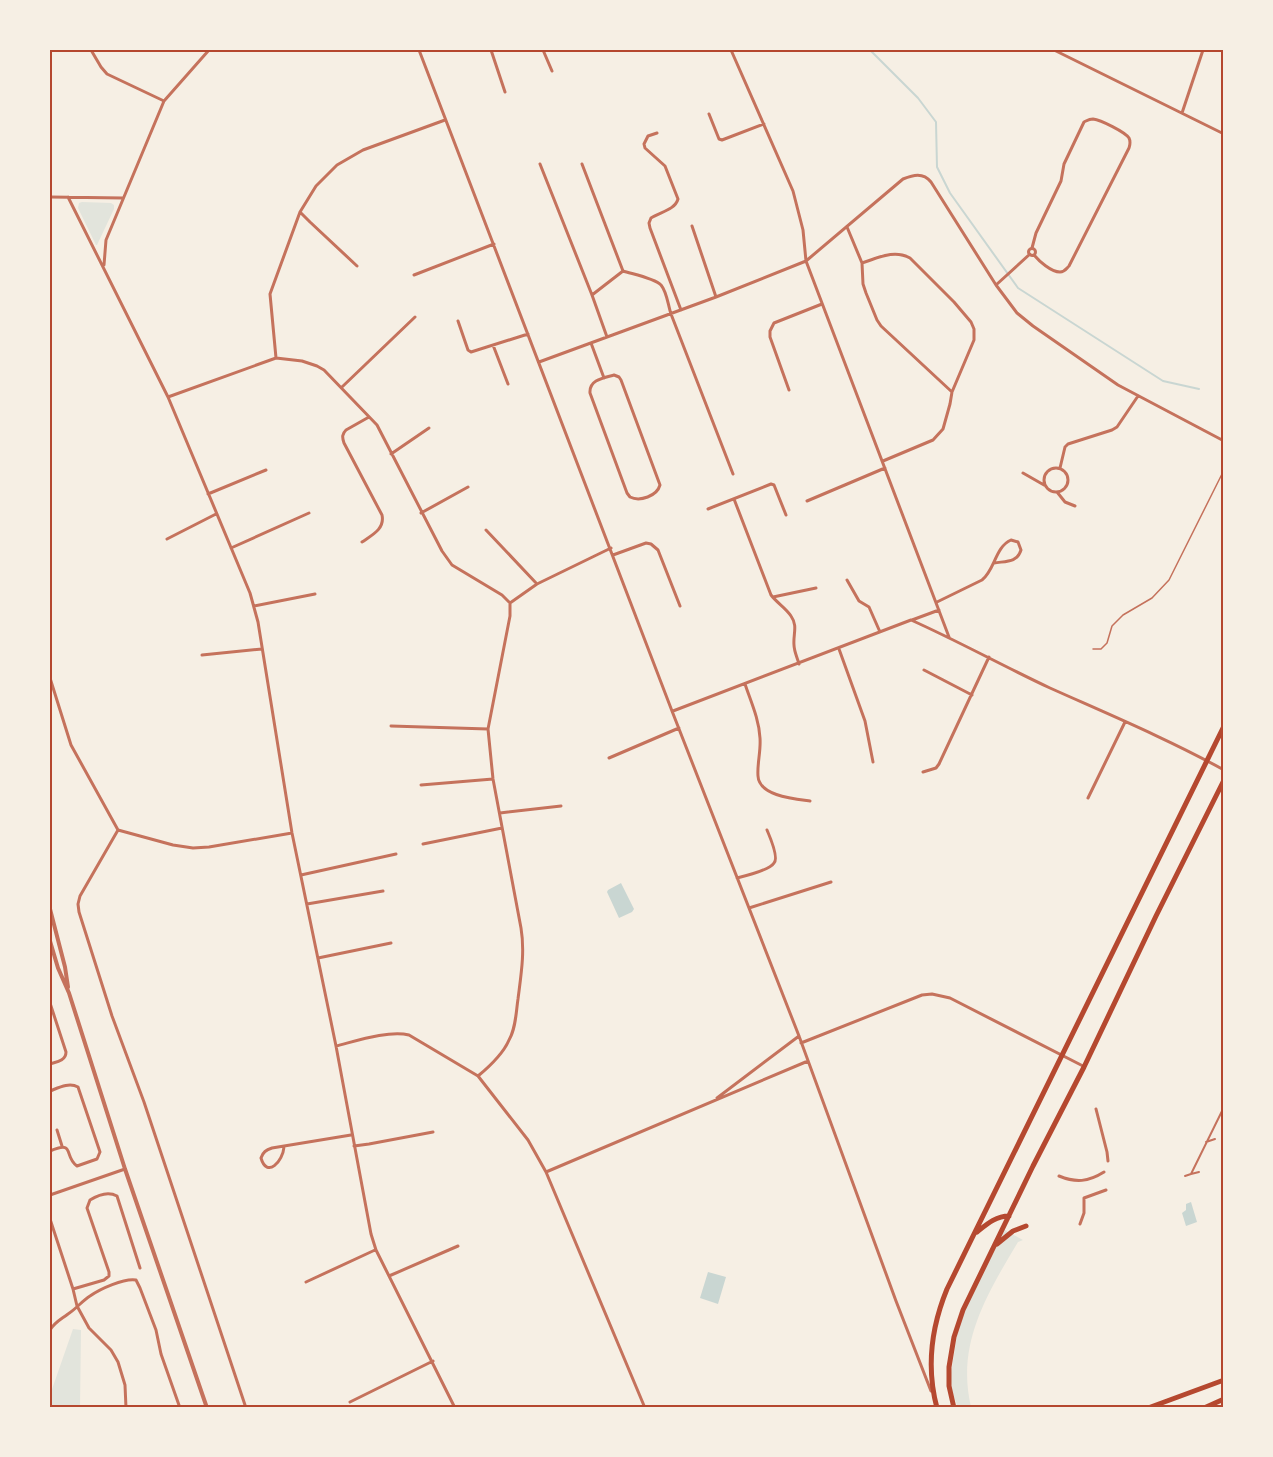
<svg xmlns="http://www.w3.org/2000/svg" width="1273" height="1457" font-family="Arial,sans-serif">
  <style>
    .green { fill: #e2e4dc }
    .water { fill: #c9d6d2 }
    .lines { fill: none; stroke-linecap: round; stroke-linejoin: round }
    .stream { stroke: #c9d6d2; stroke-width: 2 }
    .service { stroke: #c5725c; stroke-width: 1.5 }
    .pedestrian { stroke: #c5725c; stroke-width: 2 }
    .minor { stroke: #c5725c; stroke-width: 3 }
    .tertiary { stroke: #c5725c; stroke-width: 4 }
    .primary { stroke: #b5482f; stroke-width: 5 }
    .neatline { fill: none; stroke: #b5482f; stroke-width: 2 }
  </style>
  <rect width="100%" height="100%" fill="#f6efe4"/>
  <path class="green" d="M82,202L111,203L114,205V209L97,245H96L78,208L79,203Z
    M1001,1228L1023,1240L1018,1242C987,1294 956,1344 971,1407L958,1408L950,1385V1379L959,1323Z
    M73,1329L81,1330L80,1407H50V1395Z"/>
  <path class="water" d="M621,883L634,909L632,912L619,918L607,892L608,890Z
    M1191,1202L1197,1222L1186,1226L1182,1213L1186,1210V1204Z
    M708,1272L726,1277L718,1304L700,1298Z"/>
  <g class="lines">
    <path class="stream" d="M870,50L918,98L936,122L937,167L950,193L1018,288L1163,381L1199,389"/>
    <path class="service" d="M1093,649H1101L1107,643L1112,626L1123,615L1152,598L1169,580L1224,470"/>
    <path class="pedestrian" d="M1206,1142L1215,1139
      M1191,1174L1199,1172
      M1185,1176L1191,1174L1224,1107"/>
    <path class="minor" d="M91,50L101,67L107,74L164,101
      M419,50L672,711L799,1036L896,1301L931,1391
      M491,50L505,92
      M543,50L552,71
      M731,50L793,191L803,230L806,261L949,637
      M1054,50L1224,134
      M1182,113L1203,50
      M709,114L719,139L722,140L764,124
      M657,133L648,136L644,144L645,148L665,166L678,199C675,210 660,212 651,218L649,223L650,228L681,310
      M540,164L592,295L607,337
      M582,164L623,271
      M50,197L123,198
      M68,197L168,397L250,593L258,622L292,833L336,1046L371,1234L376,1250L455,1408
      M300,212L310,222L357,266
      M692,226L716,297
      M847,227L862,263L863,284L866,293L877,320L881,326L952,392
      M1032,248L1036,233L1061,181L1064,164L1084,122C1088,120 1089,119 1093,119C1101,120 1125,132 1129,138C1131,142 1130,144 1129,148L1069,266C1066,269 1065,272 1060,272C1051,272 1039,261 1034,255
      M1028.5 252a3.5 3.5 0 1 1 7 0a3.5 3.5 0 1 1-7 0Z
      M862,263C878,258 894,249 910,258L954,302L971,322L974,329V340L952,392L950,404L943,429L933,440L883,461
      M104,265L106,240L164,101L209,50
      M623,271C632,274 654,278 661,285C667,292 668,305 671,314L733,474
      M414,275L494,244
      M996,285L1030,254
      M592,295L623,271
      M458,321L468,350L471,352L528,334
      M591,343L604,378
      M493,345L508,384
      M276,358L270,294L300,212L316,186L337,165L363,150L445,120
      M539,362L716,297L806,261L903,179C913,175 923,172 931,182L996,285L1017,313L1033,326L1118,385L1224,441
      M614,375L619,377L621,380L660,485C657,496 640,502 630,497L627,493L590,393C589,380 603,378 614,375Z
      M342,387L415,317
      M789,390L770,337V331L774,323L822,304
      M168,397L276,358L302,361L317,366L324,370L377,425L442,551L452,565L502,595L510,603L537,584L611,548
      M391,454L429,428
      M1044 480a12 12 0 1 1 24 0a12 12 0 1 1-24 0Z
      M1060,468L1065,447L1068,444L1112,430L1117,427L1138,396
      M1023,473L1044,485
      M1057,492L1065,502L1075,506
      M208,494L266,470
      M734,499L771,595C777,603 786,608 791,616C798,626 793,634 794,645C794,651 797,657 799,664
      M807,501L885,468
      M708,509L771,484L774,485L786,515
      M421,513L468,487
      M486,530L537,584
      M167,539L216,514
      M362,542C372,535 385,529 382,515L344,443C342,437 342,434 346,430L369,417
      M231,548L309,513
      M613,555L646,543L651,544L658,550L680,606
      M847,580L859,601L869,607L880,632
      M773,597L816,588
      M937,602L982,580C995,570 995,547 1011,540L1018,542L1021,550C1017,563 1006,561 994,563
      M254,606L315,594
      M912,620L939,610
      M839,649L865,721L873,762
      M202,655L262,649
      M924,670L972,695
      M50,678L71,745L118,830
      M745,684C751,702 759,719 760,738C761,751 757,764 758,776C759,796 795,799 810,801
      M673,711L911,620C958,641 1003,666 1050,688C1108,714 1168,739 1224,770
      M391,726L488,729
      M609,758L679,728
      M923,772L936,768L939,764L989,657
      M421,785L493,779
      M1088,798L1125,722
      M500,813L561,806
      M118,830L80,896L78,904L79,912L112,1016L144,1102L246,1408
      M118,830L173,845L193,848L209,847L292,833
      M423,844L502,828
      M301,875L396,854
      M737,878C745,876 770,870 774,863C779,858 770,837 767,830
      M307,904L383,891
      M749,908L831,882
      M318,958L391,943
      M50,1003L66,1052C66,1061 56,1062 50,1064
      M801,1043L922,995L932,994L950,998L1083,1066
      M336,1046C356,1041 389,1030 409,1035L478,1076L528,1140L546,1172L645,1408
      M478,1076C490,1066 503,1054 509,1040C516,1028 516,1012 518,999C521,975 525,952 521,928L493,779L488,729L510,616V604
      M50,1091C58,1088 69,1082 78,1087L100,1152L97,1159L77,1166C63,1156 76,1140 50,1151
      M717,1098L799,1036
      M1096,1109L1107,1152L1108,1161
      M57,1130L62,1146
      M354,1146L369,1144L433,1132
      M284,1147C283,1161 267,1179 261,1158C263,1152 266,1150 272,1148L351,1135
      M546,1172L808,1061
      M1059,1176C1076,1183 1088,1182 1104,1172
      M50,1195L125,1169
      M50,1219L73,1289L77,1306L89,1328L111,1350L118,1362L125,1385L126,1408
      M1080,1224L1084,1213V1198L1106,1190
      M389,1276L458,1246
      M306,1282L375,1250
      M73,1289L104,1280L109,1276V1272L87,1208L90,1200C98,1195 108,1191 117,1196L140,1268
      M50,1330C55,1322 60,1320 68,1314C76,1309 82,1301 90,1296C100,1289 124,1278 136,1280L140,1288L156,1330L161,1354L180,1408
      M350,1402L433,1361"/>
    <path class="tertiary" d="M50,909L65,967L68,987
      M50,941L58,968L69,993L125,1169L207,1408"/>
    <path class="primary" d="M977,1232C987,1224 996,1216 1009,1216
      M997,1244L1013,1231L1026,1226
      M937,1408C926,1367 931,1328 947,1289L1224,726
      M954,1408L949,1386V1367L954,1337L963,1310L1033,1166L1084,1067L1156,916L1224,780
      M1148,1408L1224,1380
      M1204,1408L1224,1399"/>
  </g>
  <rect width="1273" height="1457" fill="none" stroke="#f6efe4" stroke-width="102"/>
  <rect x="51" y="51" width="1171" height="1355" class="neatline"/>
</svg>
